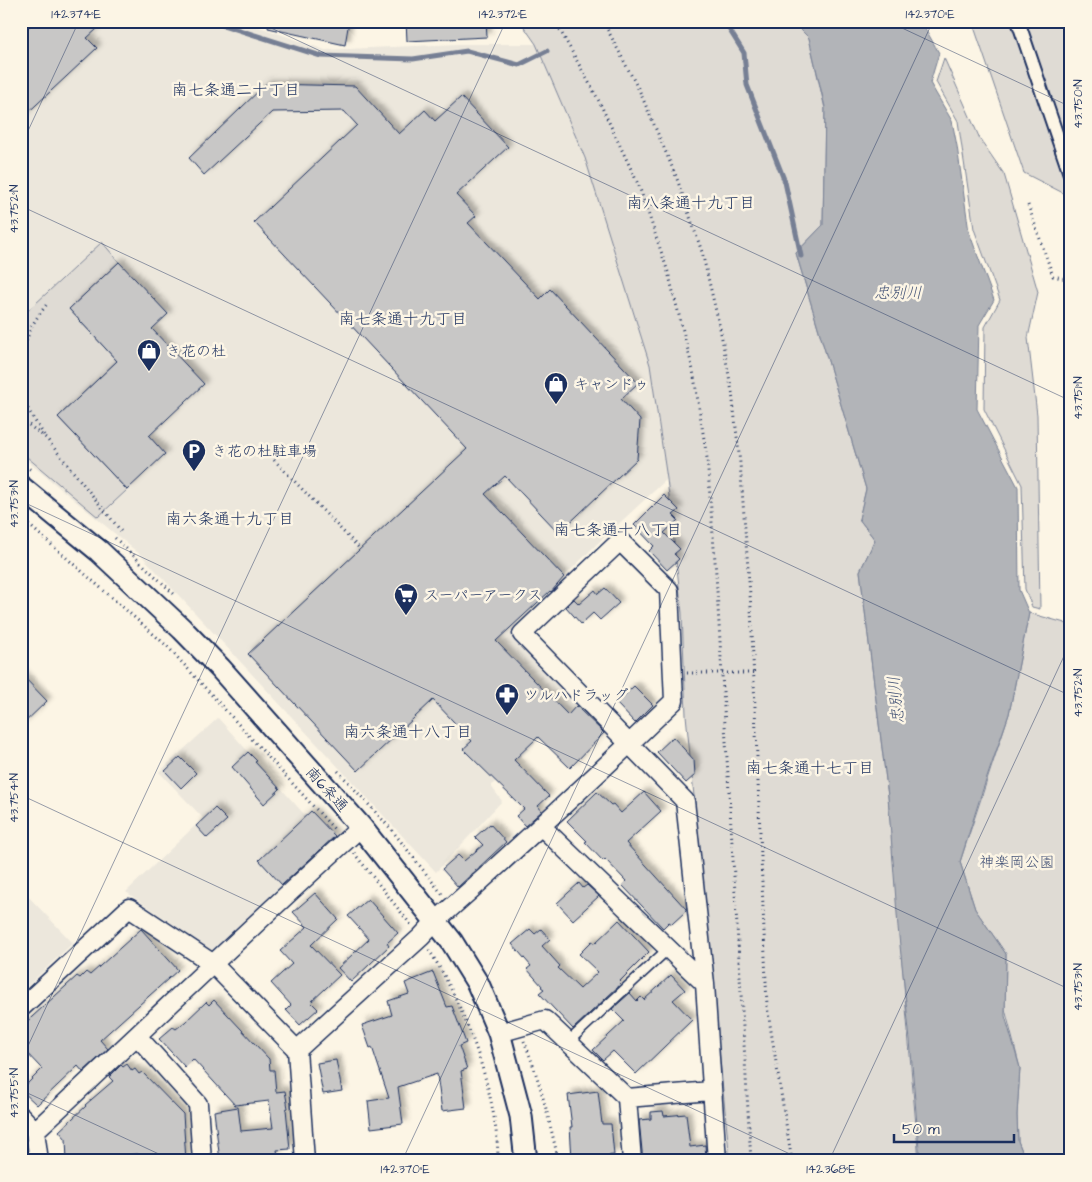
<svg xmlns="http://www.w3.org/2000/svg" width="1092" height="1182" font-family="'Architects Daughter','Klee One',sans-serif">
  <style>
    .built { fill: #ece7dc }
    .green { fill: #dfdbd4; stroke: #7d8599 }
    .water { fill: #b2b4b8; stroke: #767f94 }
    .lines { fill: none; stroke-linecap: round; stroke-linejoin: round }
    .stream { stroke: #767f94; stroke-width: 5 }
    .building { fill: #c8c7c6; stroke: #1b2f5e; filter: url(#shadow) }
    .service-casing { stroke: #1b2f5e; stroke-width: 12 }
    .pedestrian-casing { stroke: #1b2f5e; stroke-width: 16 }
    .minor-casing { stroke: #1b2f5e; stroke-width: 21 }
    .tertiary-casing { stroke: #1b2f5e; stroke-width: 25 }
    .path { stroke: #1b2f5e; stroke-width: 3; stroke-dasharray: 1 4; stroke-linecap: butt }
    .service { stroke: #fcf5e5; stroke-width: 9 }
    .pedestrian { stroke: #fcf5e5; stroke-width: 12 }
    .minor { stroke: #fcf5e5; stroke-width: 18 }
    .tertiary { stroke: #fcf5e5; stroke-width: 21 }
    .ticks { fill: none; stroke: #1b2f5e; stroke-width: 1; stroke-opacity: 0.45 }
    .labels { text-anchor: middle; stroke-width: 5; stroke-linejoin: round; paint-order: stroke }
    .poi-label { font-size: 15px; fill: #1b2f5e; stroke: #fcf5e5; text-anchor: start }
    .street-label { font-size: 15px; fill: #1b2f5e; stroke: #fcf5e5 }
    .park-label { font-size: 15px; fill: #425176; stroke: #fcf5e5 }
    .neighbourhood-label { font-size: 16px; fill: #1b2f5e; stroke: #fcf5e5 }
    .water-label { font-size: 16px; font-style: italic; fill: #485779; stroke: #fcf5e5 }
    .neatline { fill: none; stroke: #1b2f5e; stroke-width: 2 }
    .ticks-label { font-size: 12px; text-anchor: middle; fill: #1b2f5e }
  </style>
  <defs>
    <filter id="shadow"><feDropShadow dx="4.5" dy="-4.5" stdDeviation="2.5" flood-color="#0004"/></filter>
  </defs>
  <rect width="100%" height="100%" fill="#fcf5e5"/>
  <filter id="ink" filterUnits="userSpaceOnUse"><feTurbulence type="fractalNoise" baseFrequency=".02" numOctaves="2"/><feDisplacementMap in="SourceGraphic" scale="10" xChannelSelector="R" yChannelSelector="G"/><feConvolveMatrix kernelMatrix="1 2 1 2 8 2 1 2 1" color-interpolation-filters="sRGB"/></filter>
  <g filter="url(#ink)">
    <path class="built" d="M21,21H242L325,50L459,44H536L585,158L650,365L667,479L598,543L517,623L588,692L491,786L502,801L436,872L142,556L21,456Z
      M218,718L330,843L213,951L126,892L203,818L159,772Z
      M21,889L73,943L21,992Z"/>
    <path class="green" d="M520,21H792L809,38L825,109L823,225L796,253L866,489L859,519L875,540L860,571L888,796L919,1161H730L686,715L682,613L667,479L650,365L585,158L536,44Z
      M972,21H1071V197L1024,173Z
      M944,58L980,139L1004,174L1038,292L1028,338L1037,415L1040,609L1032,607L1025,589L1022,485L984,409L985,327L1000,300L974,229L958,121L936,82Z
      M102,242L119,262L69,309L117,361L58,417L127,490L98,517L21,452V317Z
      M1029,613L1065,623L1071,628V1161H1026L1018,1141L1017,1115L1020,1068L1005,1009L1006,954L975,909L960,862L1009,714Z"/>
    <path class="water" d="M792,21H921L939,53L930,83L952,121L957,146L969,232L994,300L979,325L977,409L1018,487L1019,590L1029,613L1009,714L980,798L960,862L975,909L1006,954L1005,1016L1020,1068L1017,1115L1018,1141L1026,1161H920L910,1040L898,927L888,796L860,571L875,540L859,519L866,489L796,253L823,225L825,107L809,38Z"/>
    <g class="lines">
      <path class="stream" d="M162,21L172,25L214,22L321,56L413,59L467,51L519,65L547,51
        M724,21L744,53L747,85L785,182L801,256"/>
    </g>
    <path class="building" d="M35,21H90L97,29L87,38L97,48L21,119V34Z
      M269,21H349L345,45L268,28Z
      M406,21H486L487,37L407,41Z
      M266,84L355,86L399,134L425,110L435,121L461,97L508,147L456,195L476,216L468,223L540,299L550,289L638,383L621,399L640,420L637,459L559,533L505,476L485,494L564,577L551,592L550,591L496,641L568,715L576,706L604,733L570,768L538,737L514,760L549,796L538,806L542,811L525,826L516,816L524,809L463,749L472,741L433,700L358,771L248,654L467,449L254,222L357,125L344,111L272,112L204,175L189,158Z
      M119,262L168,314L152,329L204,384L149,436L165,454L127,490L58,417L117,361L69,309Z
      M664,495L679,510L673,515L678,520L664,533L680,549L674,554L679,559L667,570L649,551L654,546L634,525Z
      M605,588L619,603L600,620L593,613L581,624L566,607L574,599L579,604L595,590L598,594Z
      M21,674L47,701L21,726Z
      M634,686L653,705L635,723L616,703Z
      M673,737L694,760L695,775L686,783L657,752Z
      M248,752L257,761L255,762L280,789L264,804L232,767Z
      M180,757L196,773L181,788L165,771Z
      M597,792L611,805L613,804L621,813L644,792L661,811L626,843L686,909V911L672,924L669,922L663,928L622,885L626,881L605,859L603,861L585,842L587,841L567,821Z
      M215,808L227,820L207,838L196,826Z
      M311,811L335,836L282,885L259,860Z
      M490,824L506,842L458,887L442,869L458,855L464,861L483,845L475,837Z
      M579,883L583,888L587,885L599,896L573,920L557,903Z
      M315,893L338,919L311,945L340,975L311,1002L318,1009L300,1025L286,1010L291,1005L271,983L292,964L280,951L307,927L293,912Z
      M368,899L398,933L387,943L389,946L351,982L338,968L369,939L348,916Z
      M619,920L649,952L619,982L621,984L573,1029L539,993L544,989L541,987L542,986L527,969L531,966L512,944L530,929L535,934L541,929L550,939L542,946L560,966L558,968L580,989L598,972L579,954L592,941L595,943Z
      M141,929L178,970L100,1040L108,1049L83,1072L78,1066L37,1105L21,1090L42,1069L21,1047V1027L77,976L80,978L86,972L90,975Z
      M433,972L447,1007L452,1006L466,1043L459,1046L467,1069L461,1071L466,1108L442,1111L437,1074L398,1087L403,1124L371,1128L368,1101L389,1098L372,1047L370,1048L362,1025L392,1015L388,1001L409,994L405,983Z
      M671,975L685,990L673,1000L692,1020L636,1074L613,1051L603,1060L593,1050L624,1021L612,1009L630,993L637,1001L641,997L644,1000Z
      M214,1000L269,1059L270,1070H274L276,1092L285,1091L288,1108L286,1109L290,1149L277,1150L278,1155L250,1157V1159L238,1161H220L214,1111L238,1107L241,1131L273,1128L269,1101L235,1105L193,1059L185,1067L159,1039L173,1027L176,1029L185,1022L206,1002L209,1005Z
      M336,1060L342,1091L323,1094L317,1063Z
      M127,1064L132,1071L135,1069L139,1074L142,1072L183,1114L186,1161H141V1155L138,1156V1154L92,1157V1161H67L66,1139L59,1131L86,1106L85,1105L113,1081L109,1077L121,1065L123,1067Z
      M598,1091L602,1124H611L614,1155L572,1159L570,1127H572L568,1095Z
      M663,1111L664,1116L686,1114L690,1147L705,1145L706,1158L686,1161H643L639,1120L651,1119V1112Z"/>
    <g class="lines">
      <g class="service-casing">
        <path id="service" d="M568,1042L668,949"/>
      </g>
      <g class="pedestrian-casing">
        <path id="pedestrian" d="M1018,21L1071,177"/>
      </g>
      <g class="minor-casing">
        <path id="minor" d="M541,826L705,984
          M21,1008L129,908L212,963L297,1050L305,1161
          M499,1033L545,1020L627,1098L711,1091
          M137,1036L198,1104L202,1161
          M297,1050L421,937L436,921C517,849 596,776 674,701L669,590L620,541L522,634L685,801L705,984L717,1161
          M627,1098L632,1161
          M21,1116L35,1131L39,1161
          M35,1131C144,1030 251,926 361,827"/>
      </g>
      <g class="tertiary-casing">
        <path id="tertiary" d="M21,487L99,551L182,629L220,668L361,827L452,942L478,984L499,1033L521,1116L526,1161"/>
      </g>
      <path class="path" d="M555,21L598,99L639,186L668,272L693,370L707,458L716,574L751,1161
        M603,21L640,92L676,176L702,252L720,328L732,392L740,463L751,608L767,1006L792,1161
        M1028,205L1053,276L1071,280
        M21,419L46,438L121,531
        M44,435C39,427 33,418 28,409C17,385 21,350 32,326C36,318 42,311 47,304
        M274,460L360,549
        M21,463L31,470
        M21,518L167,646L334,829
        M115,538L174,594
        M687,673H754
        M338,771L391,829L442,894
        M354,853L411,925
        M429,950C465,1006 498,1094 498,1161
        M524,1041C539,1077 548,1116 557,1154V1161"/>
      <use href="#service" class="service"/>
      <use href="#pedestrian" class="pedestrian"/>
      <use href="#minor" class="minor"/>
      <use href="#tertiary" class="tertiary"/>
    </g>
  </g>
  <path class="ticks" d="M256,21L1071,401M887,21L1071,107M21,146L79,21M21,206L1071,696M21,501L1071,990M21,795L805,1161M21,1061L506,21M21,1090L174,1161M402,1161L933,21M829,1161L1071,641"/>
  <defs>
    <g id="shop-pin" transform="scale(1.25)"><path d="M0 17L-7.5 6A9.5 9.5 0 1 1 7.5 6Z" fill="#1b2f5e" stroke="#fcf5e5"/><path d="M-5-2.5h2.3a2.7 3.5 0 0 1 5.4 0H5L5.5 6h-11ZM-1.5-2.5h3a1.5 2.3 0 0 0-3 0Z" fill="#fff"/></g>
    <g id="parking-pin" transform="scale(1.25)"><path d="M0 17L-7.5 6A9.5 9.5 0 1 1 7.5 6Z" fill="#1b2f5e" stroke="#fcf5e5"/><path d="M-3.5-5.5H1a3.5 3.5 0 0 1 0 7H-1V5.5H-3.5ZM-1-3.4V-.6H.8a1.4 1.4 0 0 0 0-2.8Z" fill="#fff"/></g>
    <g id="supermarket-pin" transform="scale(1.25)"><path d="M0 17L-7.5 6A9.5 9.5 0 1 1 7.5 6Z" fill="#1b2f5e" stroke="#fcf5e5"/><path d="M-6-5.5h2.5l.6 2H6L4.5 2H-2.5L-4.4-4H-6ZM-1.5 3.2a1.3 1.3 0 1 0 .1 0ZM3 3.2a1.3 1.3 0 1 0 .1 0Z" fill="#fff"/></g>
    <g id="pharmacy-pin" transform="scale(1.25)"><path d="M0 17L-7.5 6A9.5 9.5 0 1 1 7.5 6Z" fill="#1b2f5e" stroke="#fcf5e5"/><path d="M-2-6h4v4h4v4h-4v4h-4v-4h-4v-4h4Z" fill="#fff"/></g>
  </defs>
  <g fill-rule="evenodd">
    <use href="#shop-pin" x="149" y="351"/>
    <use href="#shop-pin" x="556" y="384"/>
    <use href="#parking-pin" x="194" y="451"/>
    <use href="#supermarket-pin" x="406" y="595"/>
    <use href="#pharmacy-pin" x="507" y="695"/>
  </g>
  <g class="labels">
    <g class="poi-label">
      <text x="166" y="356">き花の杜</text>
      <text x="574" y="389">キャンドゥ</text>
      <text x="212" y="456">き花の杜駐車場</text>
      <text x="424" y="600">スーパーアークス</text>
      <text x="524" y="700">ツルハドラッグ</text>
    </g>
    <g class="street-label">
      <text transform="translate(327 789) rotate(48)" y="5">南6条通</text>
    </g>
    <g class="park-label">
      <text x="1017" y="867">神楽岡公園</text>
    </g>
    <g class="neighbourhood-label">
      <text x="236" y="95">南七条通二十丁目</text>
      <text x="691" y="208">南八条通十九丁目</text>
      <text x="403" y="324">南七条通十九丁目</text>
      <text x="230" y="524">南六条通十九丁目</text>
      <text x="618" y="535">南七条通十八丁目</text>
      <text x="408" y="737">南六条通十八丁目</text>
      <text x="810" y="773">南七条通十七丁目</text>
    </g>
    <g class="water-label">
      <text x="898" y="298">忠別川</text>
      <text transform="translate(895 700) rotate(-96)" y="6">忠別川</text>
    </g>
  </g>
  <rect width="1092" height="1182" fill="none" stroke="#fcf5e5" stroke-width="55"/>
  <path d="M894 1134v8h120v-8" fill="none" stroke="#1b2f5e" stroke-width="2.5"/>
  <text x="902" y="1134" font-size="15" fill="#1b2f5e" stroke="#fcf5e5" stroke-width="4" paint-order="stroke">50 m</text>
  <rect x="28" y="28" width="1036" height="1126" class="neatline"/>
  <g class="ticks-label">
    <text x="76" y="18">142.374°E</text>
    <text x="503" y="18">142.372°E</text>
    <text x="930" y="18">142.370°E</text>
    <text transform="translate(1078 104) rotate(-90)" y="4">43.750°N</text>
    <text transform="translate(14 209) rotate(-90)" y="4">43.752°N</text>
    <text transform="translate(1078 398) rotate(-90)" y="4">43.751°N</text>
    <text transform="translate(14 504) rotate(-90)" y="4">43.753°N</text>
    <text transform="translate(1078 693) rotate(-90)" y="4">43.752°N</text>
    <text transform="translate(14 798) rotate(-90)" y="4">43.754°N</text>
    <text transform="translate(1078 987) rotate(-90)" y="4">43.753°N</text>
    <text transform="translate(14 1093) rotate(-90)" y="4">43.755°N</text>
    <text x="405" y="1173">142.370°E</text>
    <text x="831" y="1173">142.368°E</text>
  </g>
</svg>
